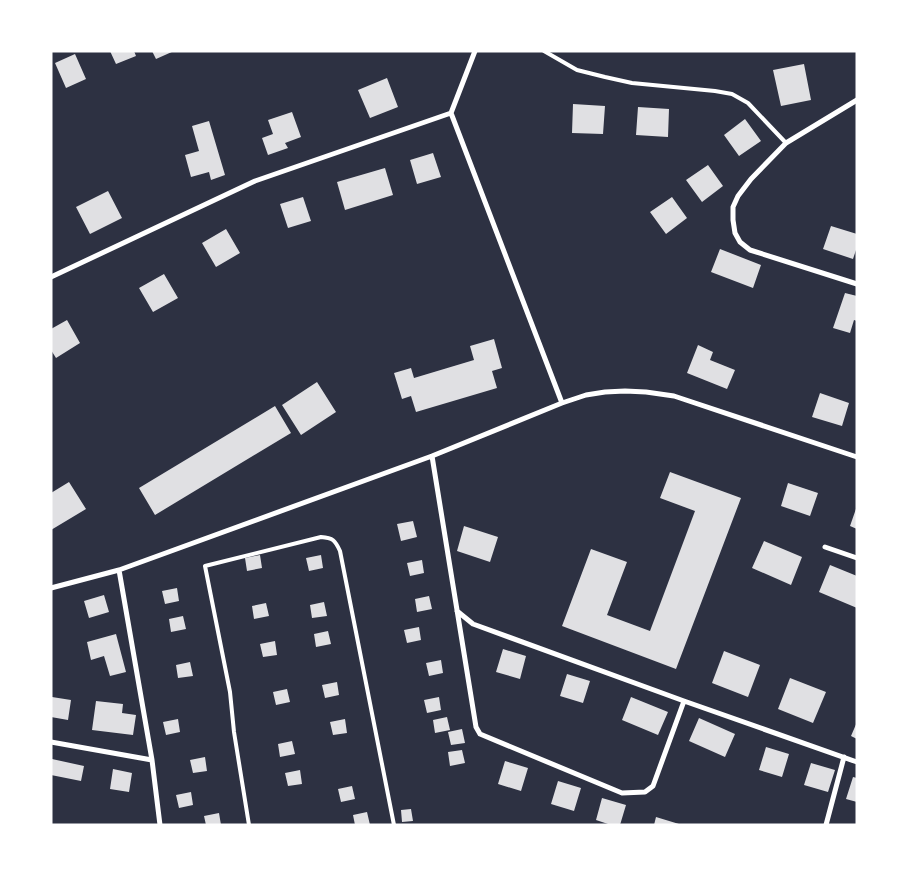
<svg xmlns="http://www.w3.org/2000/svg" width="908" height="876" font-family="'Libre Baskerville',serif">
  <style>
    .building { fill: #e0e0e3 }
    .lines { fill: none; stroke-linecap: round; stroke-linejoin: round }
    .service { stroke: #fff; stroke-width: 4 }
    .minor { stroke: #fff; stroke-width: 5 }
  </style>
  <rect width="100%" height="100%" fill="#2d3142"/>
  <path class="building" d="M110,51H134L136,56L116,64Z
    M152,51H174L156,59Z
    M75,54L86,79L66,88L55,63Z
    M804,64L811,100L781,106L773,70Z
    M387,78L398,107L370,118L358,90Z
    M573,104L605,106L603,134L572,133Z
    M638,107L669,109L668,137L636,135Z
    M292,112L301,137L285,143L288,148L268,155L262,138L273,134L268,120Z
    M745,119L761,141L739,156L724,135Z
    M209,121L225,175L211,180L209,172L191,177L185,155L199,151L192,126Z
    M433,153L441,177L417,184L410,160Z
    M708,165L723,186L702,202L686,180Z
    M385,168L393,195L345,210L337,182Z
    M108,191L122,218L90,234L76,207Z
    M303,197L311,221L288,228L280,204Z
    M672,197L687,218L666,234L650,212Z
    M831,226L857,234V247L853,259L823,249Z
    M226,229L240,253L216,267L202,243Z
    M720,249L761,265L753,288L711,272Z
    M164,274L178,298L153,312L139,288Z
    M845,293L857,296V321L854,320L850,333L833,328Z
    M67,320L80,343L56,358L51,350V329Z
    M494,339L502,368L492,371L497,388L416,412L411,396L402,399L394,373L411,368L414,378L474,360L470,346Z
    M698,345L713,352L710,360L735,370L727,389L687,373Z
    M317,382L336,412L301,435L282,405Z
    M820,393L849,403L842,426L812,417Z
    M275,406L291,433L155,515L139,488Z
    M670,472L741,498L676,669L562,626L591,549L627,562L607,615L650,631L695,511L660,498Z
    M69,482L86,509L51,530V493Z
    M788,483L818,493L810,516L781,506Z
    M857,506V529L850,526Z
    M413,521L417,537L401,541L397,524Z
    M464,526L498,537L490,562L457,551Z
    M764,541L802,557L791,585L752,568Z
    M260,555L262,568L247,571L245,558Z
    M321,555L323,568L309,571L306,558Z
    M422,560L424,573L410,576L407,563Z
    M830,565L857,576V608L819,592Z
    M177,588L179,601L165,604L162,591Z
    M104,595L109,612L89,618L84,601Z
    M429,596L432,609L417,612L415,599Z
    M324,602L327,616L312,618L310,605Z
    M266,603L269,616L254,619L252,606Z
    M183,616L186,629L171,632L169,619Z
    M419,627L421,640L407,643L404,630Z
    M328,631L331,644L316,647L314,634Z
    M116,634L126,672L110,676L104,656L91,660L87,642Z
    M275,641L277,655L263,657L260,644Z
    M503,649L526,656L520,679L496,672Z
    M724,651L760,665L748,697L712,683Z
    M441,660L443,673L429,676L426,663Z
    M190,662L193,676L178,678L176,665Z
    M567,674L590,681L583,703L560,696Z
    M790,678L826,692L813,723L778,709Z
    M337,682L339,695L325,698L322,685Z
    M287,689L290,702L276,705L273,692Z
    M52,697L71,700L68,720L51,717Z
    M439,697L441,710L427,713L424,700Z
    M631,697L668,712L658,735L622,720Z
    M96,701L123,704L122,713L136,715L133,735L92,730Z
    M447,717L450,730L435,733L433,720Z
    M699,718L735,734L725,757L689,741Z
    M178,719L180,732L166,735L163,722Z
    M345,719L347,733L333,735L330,722Z
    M857,722V739L851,736Z
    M462,729L465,743L451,745L448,732Z
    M292,741L295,754L280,757L278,744Z
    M766,747L789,754L782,777L759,770Z
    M462,750L465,763L450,766L448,752Z
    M205,757L207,771L193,773L190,760Z
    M52,759L84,766L81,781L51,775Z
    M505,761L528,768L521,791L498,784Z
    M811,763L835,770L828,792L804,785Z
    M113,769L132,773L129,792L110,789Z
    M300,770L302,784L288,786L285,773Z
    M853,777L857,778V802L846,799Z
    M558,781L581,788L574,811L551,804Z
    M352,786L355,799L341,802L338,789Z
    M191,792L193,805L179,808L176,795Z
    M602,798L626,805L620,825H611L596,820Z
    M411,809L413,821L402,822L401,810Z
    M367,812L370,825H355L353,815Z
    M219,813L221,825H206L204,816Z
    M656,817L679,824V825H654Z"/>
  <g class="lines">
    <path class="service" d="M544,51L577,70L605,77L632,83L715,91L732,94L748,103L786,143
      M249,825L234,732L230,692L205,566L321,537C333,538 335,540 340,551L394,825"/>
    <path class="minor" d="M475,51L451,113L562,403
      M857,100L786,143L751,179L738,196L733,207V220L735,233L740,242L750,250L857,284
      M51,277L255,181L451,113
      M432,456L476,727L480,734L622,793L645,792L653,786L684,701
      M825,547L857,558
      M119,570L152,760L160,825
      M51,588L119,570L432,456L562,403L586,395L605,392L625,391L646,392L674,396L857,457
      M457,611L473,624L684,701L857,762
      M51,742L152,760
      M826,825L844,757"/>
  </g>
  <rect width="908" height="876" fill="none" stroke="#ffffff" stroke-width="105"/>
</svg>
